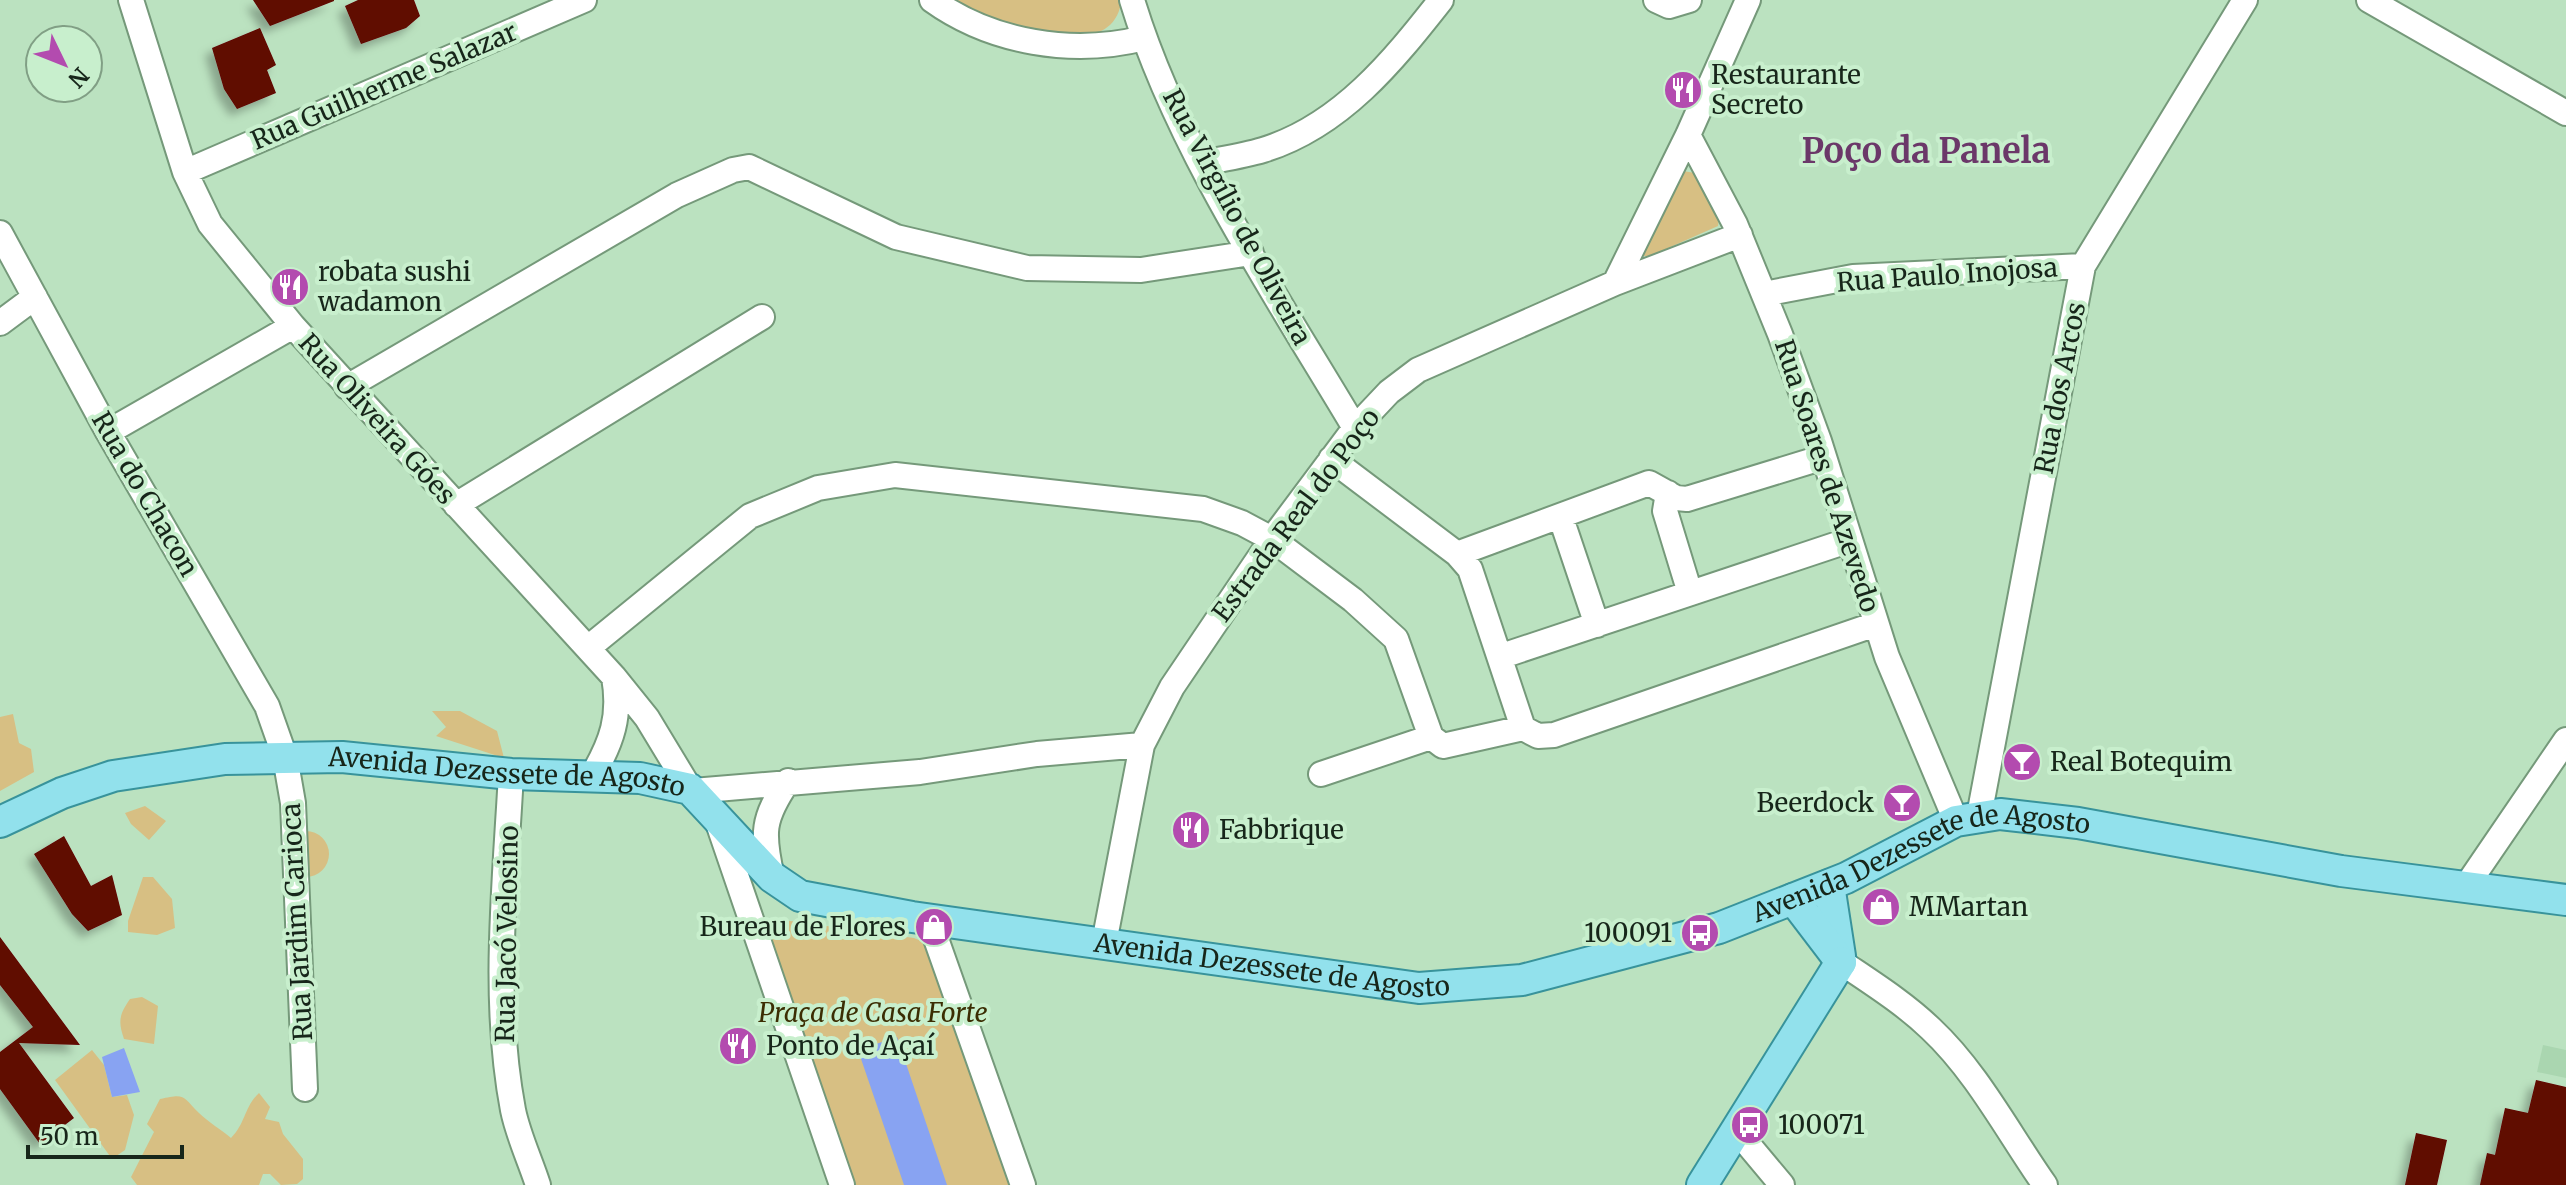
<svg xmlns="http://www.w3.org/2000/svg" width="2566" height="1185" font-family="Merriweather,serif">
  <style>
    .built { fill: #aad6b0 }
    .green { fill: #d7bf83 }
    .water { fill: #88a3f2 }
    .building { fill: #600705; filter: url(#shadow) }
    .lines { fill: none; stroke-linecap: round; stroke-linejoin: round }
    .minor-casing { stroke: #75997a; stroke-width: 28 }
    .major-casing { stroke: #38939b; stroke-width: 34 }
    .minor { stroke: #fff; stroke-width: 24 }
    .major { stroke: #92e1ec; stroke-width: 30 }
    .labels { text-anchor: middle; stroke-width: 8; stroke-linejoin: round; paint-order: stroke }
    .poi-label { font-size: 26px; fill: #17261a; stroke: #c8efcd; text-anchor: start }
    .street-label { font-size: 26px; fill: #17261a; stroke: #c8efcd }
    .park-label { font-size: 26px; font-style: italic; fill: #3b2d03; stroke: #c8efcd }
    .district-label { font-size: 34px; font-weight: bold; fill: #6b3869; stroke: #c8efcd }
  </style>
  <defs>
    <filter id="shadow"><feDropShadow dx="-7" dy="7" stdDeviation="4" flood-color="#0004"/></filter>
  </defs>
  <rect width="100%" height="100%" fill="#bbe2c0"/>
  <path class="built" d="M2543,1045L2566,1050V1078L2537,1072Z"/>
  <path class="green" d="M946,0H1121V3C1109,72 983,16 946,0Z
    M1683,171L1695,173L1719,219L1718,226L1650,256H1643Z
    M432,711H460L497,731L504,758L436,736L446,727Z
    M13,714L19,743L31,749L34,772L0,791V717Z
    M145,806L166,821L149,840L131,824L125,813Z
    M283 854a23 23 0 1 1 46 0a23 23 0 1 1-46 0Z
    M143,877H153L172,899L175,928L157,935L128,932V921Z
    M783,920L914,938L926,943L933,952L1009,1185H854L767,939L772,924Z
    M142,997L158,1006L154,1044L124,1039C118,1021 119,1015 130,999Z
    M92,1050L104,1065L112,1097L127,1095L134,1115L125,1150L112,1159L55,1080Z
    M259,1093L270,1107L265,1119L279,1122L283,1134L303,1159V1179L297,1184L281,1185L270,1174H263L259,1185H137L131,1177L154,1132L147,1124L160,1099C186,1093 182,1096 199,1113C208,1122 222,1130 231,1138C246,1123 244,1107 259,1093Z"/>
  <path class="water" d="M897,1037L947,1185H904L858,1050Z
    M124,1048L140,1092L112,1097L102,1057Z"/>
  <path class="building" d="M253,0H334V1L270,26Z
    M358,0H414L420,16L406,28L361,44L345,6Z
    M260,28L276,65L267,70L276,93L237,109L224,89L212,48Z
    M64,836L91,886L112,875L122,915L88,931L72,914L34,854Z
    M0,937L80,1045L19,1043L74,1118L40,1144L0,1089V1052L33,1027L0,985Z
    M2536,1080L2566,1087V1185H2480L2487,1153L2495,1155L2505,1108L2528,1113Z
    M2416,1133L2447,1140L2437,1185H2405Z"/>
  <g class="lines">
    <g class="minor-casing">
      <path id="minor" d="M131,0L185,172L210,224L293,326L614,677L647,718L690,789
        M932,0C992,43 1073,56 1144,38
        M1132,0C1176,146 1277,297 1355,428
        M1656,0L1669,6L1689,0
        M2369,0L2566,113
        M1688,135L1735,224L1780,334L1819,441L1887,657L1956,821
        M1202,163C1222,159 1243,156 1263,150C1341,126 1393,61 1441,0
        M185,172L584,0
        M0,233L108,432L267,706L285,757L293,803L305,1089
        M1615,283L1740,235
        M1764,294L1853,277L2083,266
        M0,323L35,297
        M347,387L677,195L733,170L749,167L896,237L1027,268L1141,270L1251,253
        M108,432L293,326
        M1331,459L1457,554L1649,483L1676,498L1687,499L1824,457
        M1668,493L1665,511L1690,593
        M456,505L762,317
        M1561,518L1597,625
        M1457,554L1470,569L1523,728
        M588,648L750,516L818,488L895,475L1203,509L1242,523L1272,539L1353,600L1396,639L1431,737
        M1502,656L1850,540
        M511,774C505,885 492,999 513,1110C518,1135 530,1160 538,1185
        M1321,774L1431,737L1443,746L1523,728L1538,736L1554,735L1876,624
        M592,776C612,742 621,716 614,677
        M693,791L920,772L1037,754L1142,745
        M1979,816L2083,266L2245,0
        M717,820L842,1185
        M772,877C762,833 762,819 788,781
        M2467,885L2566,740
        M929,919L1023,1185
        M1104,943L1142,745L1172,687L1272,539L1355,428L1389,392L1418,370L1615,283L1688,135L1748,0
        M1841,962C1872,983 1904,1003 1931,1029C1977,1072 2009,1134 2045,1185
        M1736,1130L1782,1185"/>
    </g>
    <g class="major-casing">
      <g id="major">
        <path id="s1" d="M0,822L62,793L113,776L225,759L342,757L511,774L640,778L690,789L772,877L800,896L912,917L1419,988L1522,980L1719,928L1846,878L1956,821L2000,814L2078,823L2341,871L2566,900"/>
        <path d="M1829,885L1840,956"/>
        <path d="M1793,899L1841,962"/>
        <path d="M1702,1185L1841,962"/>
      </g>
    </g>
    <use href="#minor" class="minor"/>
    <use href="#major" class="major"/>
  </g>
  <defs>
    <g id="restaurant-disc" transform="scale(2)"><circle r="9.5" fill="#b34baf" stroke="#c8efcd"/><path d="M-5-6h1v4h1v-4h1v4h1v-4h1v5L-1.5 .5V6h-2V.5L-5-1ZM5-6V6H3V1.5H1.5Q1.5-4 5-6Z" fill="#fff"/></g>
    <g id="bar-disc" transform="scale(2)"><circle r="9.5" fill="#b34baf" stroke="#c8efcd"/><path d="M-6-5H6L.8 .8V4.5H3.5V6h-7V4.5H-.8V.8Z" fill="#fff"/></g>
    <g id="shop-disc" transform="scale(2)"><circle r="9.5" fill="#b34baf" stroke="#c8efcd"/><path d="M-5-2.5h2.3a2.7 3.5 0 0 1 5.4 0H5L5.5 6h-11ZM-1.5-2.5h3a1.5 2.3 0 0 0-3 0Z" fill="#fff"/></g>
    <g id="bus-disc" transform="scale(2)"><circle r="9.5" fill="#b34baf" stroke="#c8efcd"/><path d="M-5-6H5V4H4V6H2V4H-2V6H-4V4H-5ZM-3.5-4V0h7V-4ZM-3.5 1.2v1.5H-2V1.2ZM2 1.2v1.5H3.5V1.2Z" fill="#fff"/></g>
  </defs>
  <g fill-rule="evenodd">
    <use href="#restaurant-disc" x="1683" y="90"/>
    <use href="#restaurant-disc" x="290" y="287"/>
    <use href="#bar-disc" x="2022" y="762"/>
    <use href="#bar-disc" x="1902" y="803"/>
    <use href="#restaurant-disc" x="1191" y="830"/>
    <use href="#shop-disc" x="1881" y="907"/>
    <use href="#shop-disc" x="934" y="927"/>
    <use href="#bus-disc" x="1700" y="933"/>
    <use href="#restaurant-disc" x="738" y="1046"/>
    <use href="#bus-disc" x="1750" y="1125"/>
  </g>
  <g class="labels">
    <g class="poi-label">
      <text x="1711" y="84">Restaurante<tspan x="1711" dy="30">Secreto</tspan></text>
      <text x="318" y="281">robata sushi<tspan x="318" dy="30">wadamon</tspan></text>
      <text x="2050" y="771">Real Botequim</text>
      <text x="1874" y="812" text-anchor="end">Beerdock</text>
      <text x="1219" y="839">Fabbrique</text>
      <text x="1909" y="916">MMartan</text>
      <text x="906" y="936" text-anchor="end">Bureau de Flores</text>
      <text x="1672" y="942" text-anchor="end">100091</text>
      <text x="766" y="1055">Ponto de Açaí</text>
      <text x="1778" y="1134">100071</text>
    </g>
    <g class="street-label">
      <text transform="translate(384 86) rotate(-23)" y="9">Rua Guilherme Salazar</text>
      <text transform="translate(1237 217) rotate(62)" y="9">Rua Virgílio de Oliveira</text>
      <text transform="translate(1947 275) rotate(-4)" y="9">Rua Paulo Inojosa</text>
      <text transform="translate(2060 388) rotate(-79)" y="9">Rua dos Arcos</text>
      <text transform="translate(377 419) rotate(48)" y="9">Rua Oliveira Góes</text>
      <text transform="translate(1827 476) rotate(72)" y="9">Rua Soares de Azevedo</text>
      <text transform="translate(145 494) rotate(60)" y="9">Rua do Chacon</text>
      <text transform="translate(1296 515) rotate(-53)" y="9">Estrada Real do Poço</text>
      <text dy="9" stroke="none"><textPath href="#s1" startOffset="518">Avenida Dezessete de Agosto</textPath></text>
      <text dy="9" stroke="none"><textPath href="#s1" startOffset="2006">Avenida Dezessete de Agosto</textPath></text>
      <text transform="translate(297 922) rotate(-93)" y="9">Rua Jardim Carioca</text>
      <text transform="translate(507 934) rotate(-89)" y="9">Rua Jacó Velosino</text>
      <text dy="9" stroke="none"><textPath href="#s1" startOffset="1334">Avenida Dezessete de Agosto</textPath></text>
    </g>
    <g class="park-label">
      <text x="873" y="1022">Praça de Casa Forte</text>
    </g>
    <g class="district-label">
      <text x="1926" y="163">Poço da Panela</text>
    </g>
  </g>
  <g transform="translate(64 64) rotate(133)"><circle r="38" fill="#c8efcd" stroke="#819f85" stroke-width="2"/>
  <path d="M0-6L14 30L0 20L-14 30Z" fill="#b34baf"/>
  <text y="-12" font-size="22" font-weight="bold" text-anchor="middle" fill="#17261a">N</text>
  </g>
  <path d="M28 1145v12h154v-12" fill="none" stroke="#17261a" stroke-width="4"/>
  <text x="40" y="1145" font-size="24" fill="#17261a" stroke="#c8efcd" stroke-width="6" paint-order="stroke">50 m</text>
</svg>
